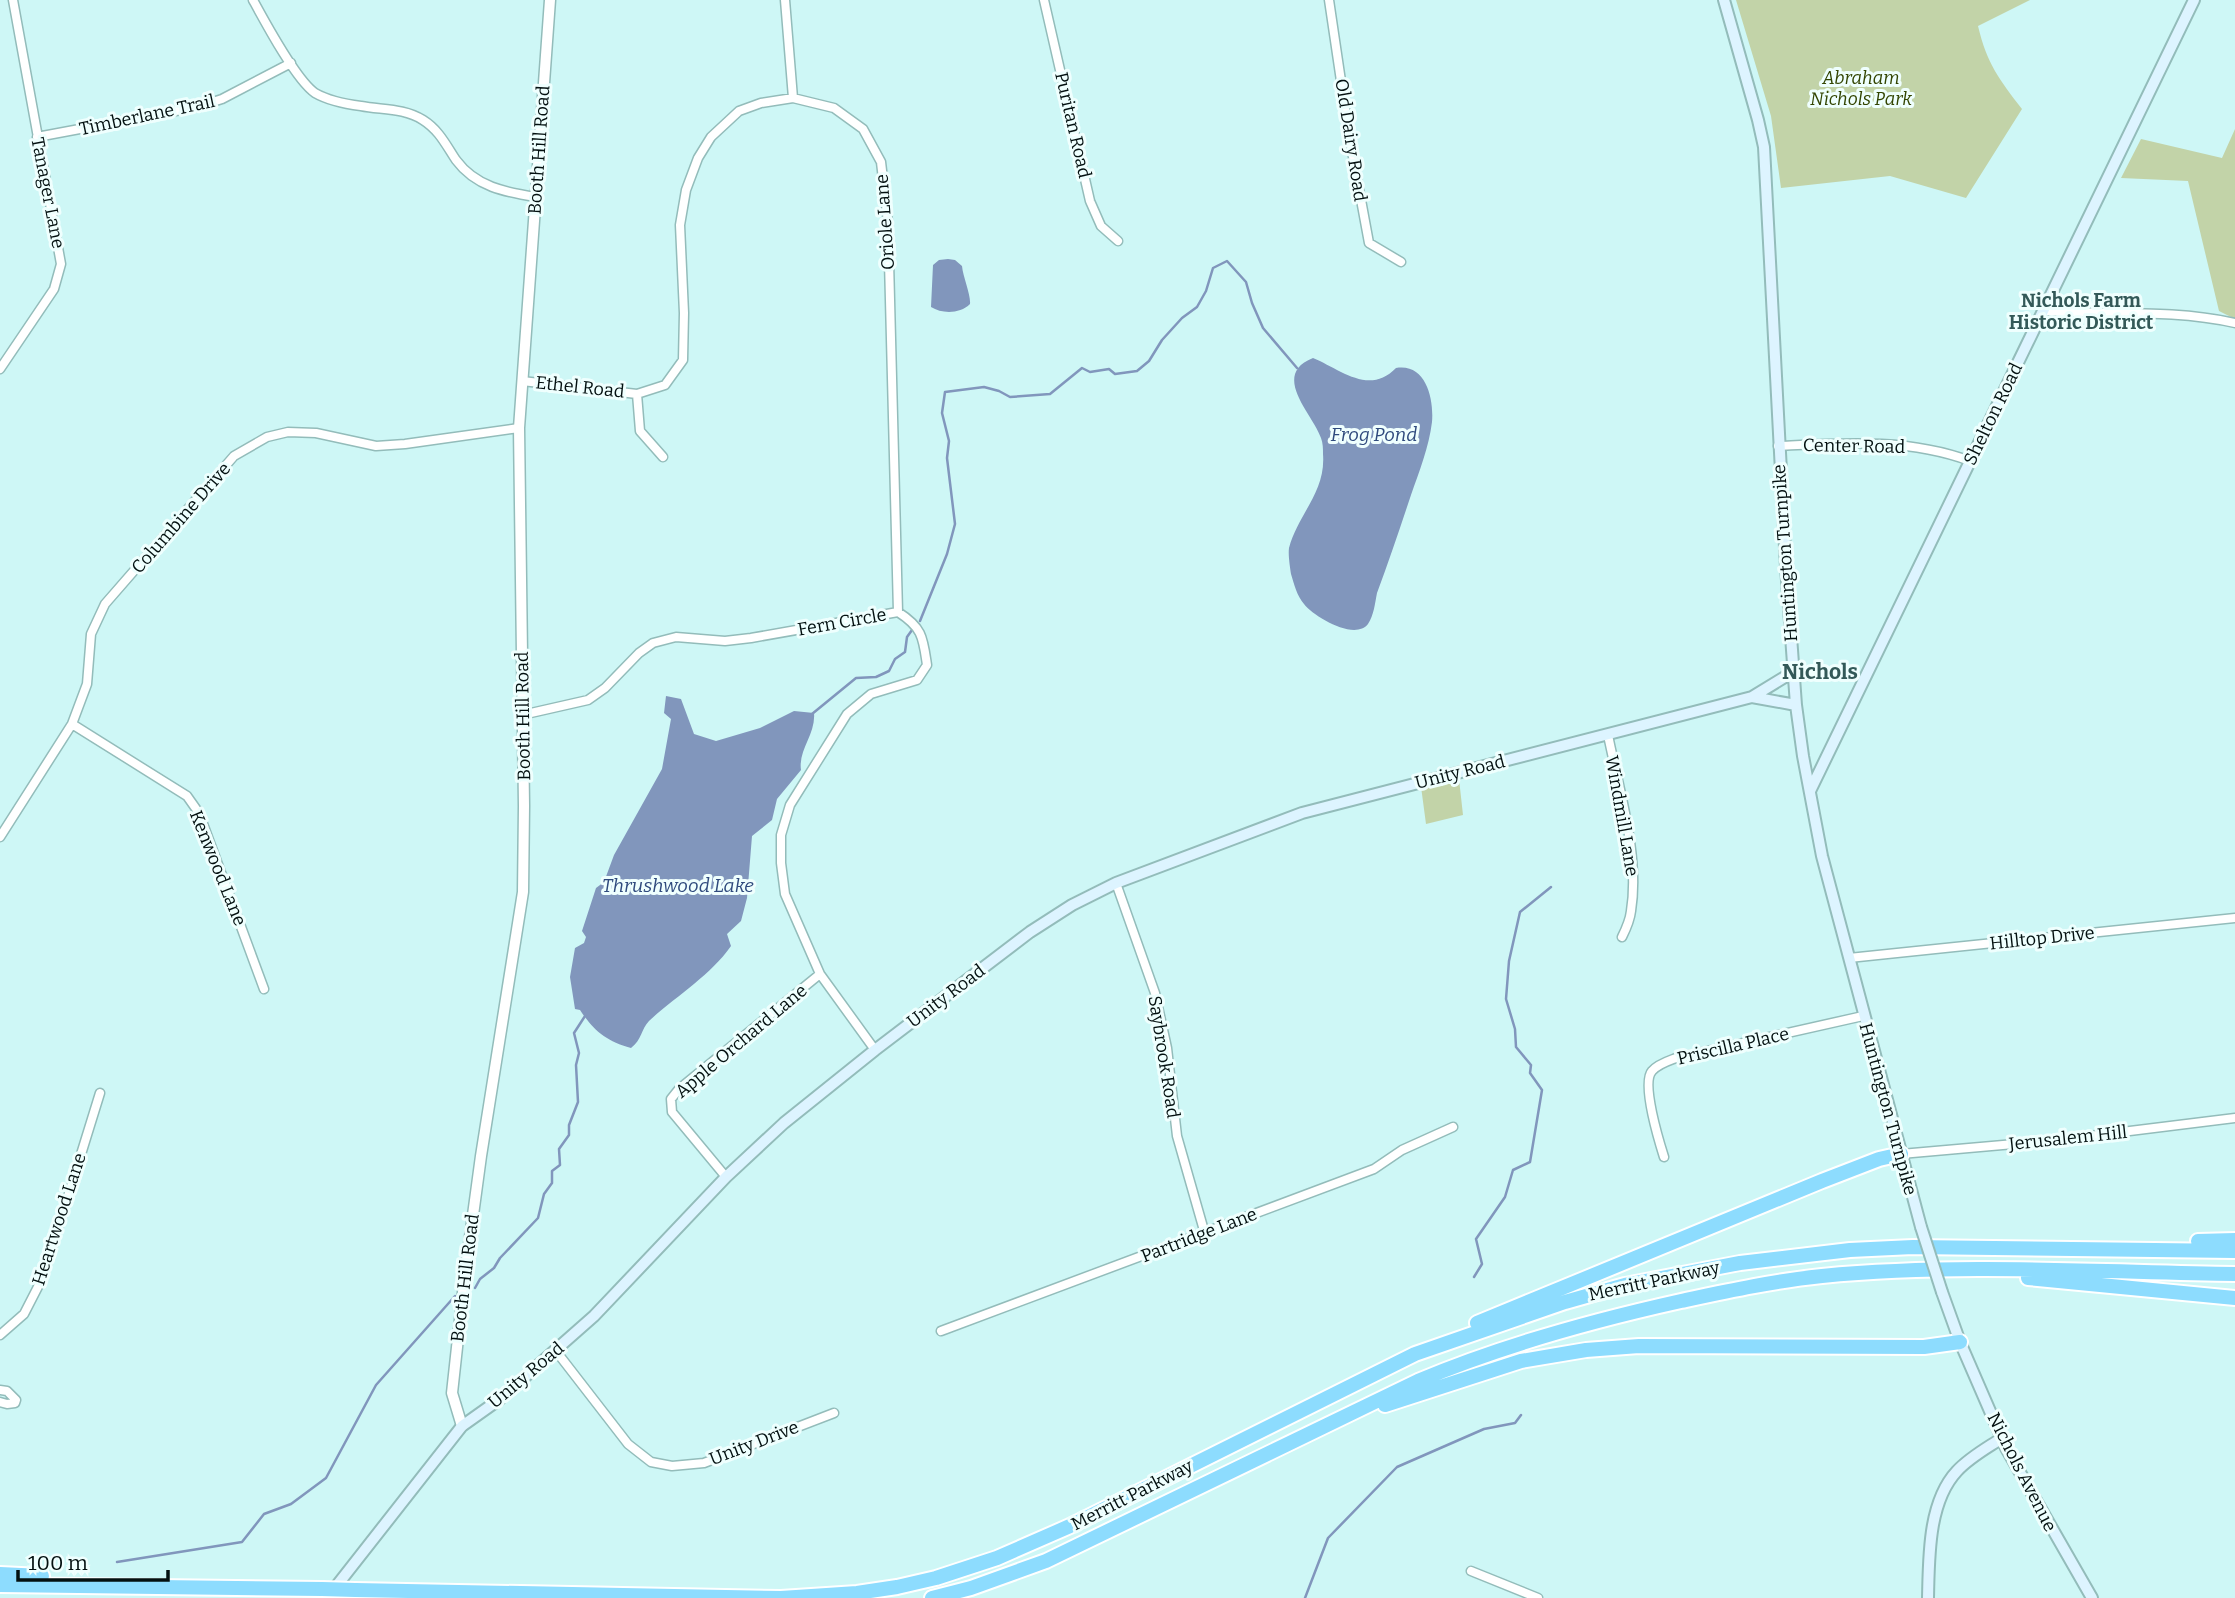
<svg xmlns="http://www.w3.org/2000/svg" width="2235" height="1598" font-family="Bitter,serif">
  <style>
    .green { fill: #c2d3a8 }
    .water { fill: #8196bc }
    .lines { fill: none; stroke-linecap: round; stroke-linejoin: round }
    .stream { stroke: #8196bc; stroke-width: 2.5 }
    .minor-casing { stroke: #93bcba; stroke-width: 11 }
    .tertiary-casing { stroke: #93bcba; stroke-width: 13 }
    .secondary-casing { stroke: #93bcba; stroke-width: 14 }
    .motorway-casing { stroke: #fff; stroke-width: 18 }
    .minor { stroke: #fff; stroke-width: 8 }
    .tertiary { stroke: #fff; stroke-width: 10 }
    .secondary { stroke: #ddf4ff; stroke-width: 10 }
    .motorway { stroke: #8ddcfe; stroke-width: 14 }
    .secondary-bridge-casing { stroke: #93bcba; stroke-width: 14; stroke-linecap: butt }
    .motorway-bridge-casing { stroke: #fff; stroke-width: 18; stroke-linecap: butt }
    .secondary-bridge { stroke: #ddf4ff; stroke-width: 10 }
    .motorway-bridge { stroke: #8ddcfe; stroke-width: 14 }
    .labels { text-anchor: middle; stroke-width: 6; stroke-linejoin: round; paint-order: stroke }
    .park-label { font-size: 18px; font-style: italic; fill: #324400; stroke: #effffe }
    .street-label { font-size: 18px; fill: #031010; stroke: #effffe }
    .neighbourhood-label { font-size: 19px; font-weight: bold; fill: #335958; stroke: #effffe }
    .water-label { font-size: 19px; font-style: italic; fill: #2f4a7d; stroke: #effffe }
    .quarter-label { font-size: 21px; font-weight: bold; fill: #335958; stroke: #effffe }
  </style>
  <rect width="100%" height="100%" fill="#cef7f6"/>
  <path class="green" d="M1736,0H2030L1978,26C1987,64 1999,79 2022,109L1966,198L1890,176L1781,188L1771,116Z
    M2235,129V319L2219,311L2188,181L2121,178L2141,139L2222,158Z
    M1458,770L1463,815L1426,824L1420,779Z"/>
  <path class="water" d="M948,259L955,260L962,266C963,277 971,295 970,304C960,314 942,314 931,307L933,265L939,260Z
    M1313,358C1340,369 1369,396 1396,368C1426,363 1434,399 1432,422C1429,447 1419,472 1411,495C1400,528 1389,561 1377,593C1375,603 1374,615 1368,624C1355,641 1314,617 1304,604C1297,596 1294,584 1291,574C1290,567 1288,555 1289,548C1298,514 1326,492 1323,454C1323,449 1323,443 1321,438C1313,414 1270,375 1313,358Z
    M666,696L681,699L694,734L716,741L760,728L794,711L814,713C816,734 798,750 801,770L777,799L772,820L752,836L747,898L741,921L727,934L731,946C710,976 676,996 649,1021C641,1029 642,1040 631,1048C606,1041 594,1031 580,1010L575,1009L570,977L575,948L584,943L586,937L582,931L596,888L604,882L614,855L662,769L671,719L664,713Z"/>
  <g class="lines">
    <path class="stream" d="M920,621L947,554L955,524L947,458L949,441L942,413L945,392L984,387L999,391L1010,397L1050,394L1082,368L1090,372L1109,369L1115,374L1137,371L1149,361L1162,340L1182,318L1197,307L1206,291L1213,268L1227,261L1246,282L1252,303L1263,328L1297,368
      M812,714L856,678L876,677L889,671L895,659L905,652L907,637L912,630
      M1474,1277L1482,1264L1476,1239L1505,1197L1513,1170L1530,1162L1542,1090L1530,1073L1531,1065L1516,1047L1515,1029L1506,999L1509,961L1520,912L1551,887
      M475,1288L480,1279L494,1268L500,1258L538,1218L544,1194L552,1183V1171L560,1165L559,1149L569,1135V1125L578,1102L576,1065L579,1053L574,1033L585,1016
      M117,1562L242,1542L264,1514L291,1504L326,1478L376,1385L455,1296
      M1305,1598L1328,1538L1397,1467L1484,1429L1515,1423L1521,1415"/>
    <g class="minor-casing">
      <path id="minor" d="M253,0C265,22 296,80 315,93C329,101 345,104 361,106C382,110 404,108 423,120C439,130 446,145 456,160C476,187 505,192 536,197
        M785,0L793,98
        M1044,0L1090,201L1101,226L1118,241
        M1329,0L1349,135L1369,243L1401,262
        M37,137L197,107L222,99L291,63
        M2044,311C2108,315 2172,309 2235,323
        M0,369L54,289L61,264L13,0
        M522,381L637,394L665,385L683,360L684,313L680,225L686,190L698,158L711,137L739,111L761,103L793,98L834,108L863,129L881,162L888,222L898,612
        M637,394L640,431L663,457
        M1778,446C1843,443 1908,438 1970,461
        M522,715L588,700L605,688L639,653L653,643L676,637L725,641L751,638L898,612C923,628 923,638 927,665L917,680L871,694L847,714L790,805L781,835V863L785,894L820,974L875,1050
        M72,724L187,796L199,813L264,989
        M1608,735C1619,790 1640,856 1631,911C1630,920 1626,929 1622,937
        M0,837L72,724L87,684L91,634L105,604L234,456L267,437L288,432L316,433L376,446L405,444L519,428
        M1116,883L1155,993L1167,1048L1177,1136L1205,1234
        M1849,958L2235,918
        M1901,1154L2049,1141L2235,1118
        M1664,1157C1659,1141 1641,1083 1652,1071C1658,1064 1668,1061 1676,1058L1863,1016
        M726,1177L672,1112L671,1099L679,1089L820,974
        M941,1331L1374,1169L1402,1150L1453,1127
        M0,1335L24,1314L43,1277L100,1093
        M556,1351L628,1444L651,1462L672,1466L704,1463L834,1413
        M0,1390L7,1391L16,1400L15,1403L7,1404L0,1402
        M1471,1571L1538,1598"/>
    </g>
    <g class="tertiary-casing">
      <path id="tertiary" d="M462,1426L452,1393L465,1274L481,1156L523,892L524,806L519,428L550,0"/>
    </g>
    <g class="secondary-casing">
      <path id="secondary" d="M1724,0L1758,120L1764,147L1786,567L1796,705L1803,756L1822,856L1921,1227
        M1752,697L1796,705
        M1810,791L2194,0
        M1942,1292L1960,1342L2006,1448L2092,1598
        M327,1598L462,1426L500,1399L594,1316L726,1177L784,1123L875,1050L1030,932L1072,905L1116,883L1302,813L1752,697L1793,672
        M1928,1598C1929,1557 1928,1502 1957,1471C1970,1457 1987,1448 2002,1438"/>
    </g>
    <g class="motorway-casing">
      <path id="motorway" d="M2198,1241L2235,1240
        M2028,1278L2235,1298
        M1477,1323L1822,1181L1879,1159L1901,1154
        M1385,1405L1521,1361L1586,1350L1639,1346L1924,1347L1960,1342
        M0,1574L42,1576
        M0,1585L322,1589
        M355,1590L781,1598L857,1593L897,1587L936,1578L997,1558L1070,1526L1415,1354L1565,1302L1625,1285L1740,1263L1850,1250L1913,1247L2235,1251
        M932,1598L971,1588L1046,1561L1418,1381C1503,1345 1591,1321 1681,1301C1728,1291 1774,1281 1822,1276C1959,1263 2098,1272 2235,1274"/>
    </g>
    <use href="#minor" class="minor"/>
    <use href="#tertiary" class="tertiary"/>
    <use href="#secondary" class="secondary"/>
    <use href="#motorway" class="motorway"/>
    <g class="secondary-bridge-casing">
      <path id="secondary-bridge" d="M1921,1227L1942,1292"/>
    </g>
    <g class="motorway-bridge-casing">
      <path id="motorway-bridge" d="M322,1589L355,1590"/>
    </g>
    <use href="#secondary-bridge" class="secondary-bridge"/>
    <use href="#motorway-bridge" class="motorway-bridge"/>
  </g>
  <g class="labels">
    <g class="park-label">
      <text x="1861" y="84">Abraham<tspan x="1861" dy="21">Nichols Park</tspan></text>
    </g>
    <g class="street-label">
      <text transform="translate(147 115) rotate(-12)" y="6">Timberlane Trail</text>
      <text transform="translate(1073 125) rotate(77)" y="6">Puritan Road</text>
      <text transform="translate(1351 140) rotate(81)" y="6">Old Dairy Road</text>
      <text transform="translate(539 150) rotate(-86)" y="6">Booth Hill Road</text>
      <text transform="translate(48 193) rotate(79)" y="6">Tanager Lane</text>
      <text transform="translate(885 222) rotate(-94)" y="6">Oriole Lane</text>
      <text transform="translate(580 387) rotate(6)" y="6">Ethel Road</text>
      <text transform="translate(1993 414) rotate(-64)" y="6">Shelton Road</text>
      <text transform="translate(1854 446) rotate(1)" y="6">Center Road</text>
      <text transform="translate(181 518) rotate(-49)" y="6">Columbine Drive</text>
      <text transform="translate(1785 553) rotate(-94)" y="6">Huntington Turnpike</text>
      <text transform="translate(842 622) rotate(-10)" y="6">Fern Circle</text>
      <text transform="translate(523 716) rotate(-91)" y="6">Booth Hill Road</text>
      <text transform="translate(1460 772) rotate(-14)" y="6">Unity Road</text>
      <text transform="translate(1622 816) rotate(80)" y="6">Windmill Lane</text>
      <text transform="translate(218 868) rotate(68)" y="6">Kenwood Lane</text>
      <text transform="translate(2042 938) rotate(-6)" y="6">Hilltop Drive</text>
      <text transform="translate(946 996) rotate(-37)" y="6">Unity Road</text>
      <text transform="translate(741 1041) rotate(-40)" y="6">Apple Orchard Lane</text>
      <text transform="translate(1733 1046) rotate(-13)" y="6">Priscilla Place</text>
      <text transform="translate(1164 1057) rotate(81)" y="6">Saybrook Road</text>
      <text transform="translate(1888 1109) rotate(75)" y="6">Huntington Turnpike</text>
      <text transform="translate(2068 1138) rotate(-6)" y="6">Jerusalem Hill</text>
      <text transform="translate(59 1219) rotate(-72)" y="6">Heartwood Lane</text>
      <text transform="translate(1199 1235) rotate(-21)" y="6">Partridge Lane</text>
      <text transform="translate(465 1278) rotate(-83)" y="6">Booth Hill Road</text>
      <text transform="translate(1654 1281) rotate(-12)" y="6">Merritt Parkway</text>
      <text transform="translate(526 1375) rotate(-40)" y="6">Unity Road</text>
      <text transform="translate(754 1443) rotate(-21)" y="6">Unity Drive</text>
      <text transform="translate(2022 1472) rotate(63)" y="6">Nichols Avenue</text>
      <text transform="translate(1132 1495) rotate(-27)" y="6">Merritt Parkway</text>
    </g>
    <g class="neighbourhood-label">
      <text x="2081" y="307">Nichols Farm<tspan x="2081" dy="22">Historic District</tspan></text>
    </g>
    <g class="water-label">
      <text x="1374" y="441">Frog Pond</text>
      <text x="678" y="892">Thrushwood Lake</text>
    </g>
    <g class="quarter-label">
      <text x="1820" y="679">Nichols</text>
    </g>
  </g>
  <path d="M18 1570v10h150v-10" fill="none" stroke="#031010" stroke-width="3.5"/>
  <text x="28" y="1570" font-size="21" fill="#031010" stroke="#effffe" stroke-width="5" paint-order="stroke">100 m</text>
</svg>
